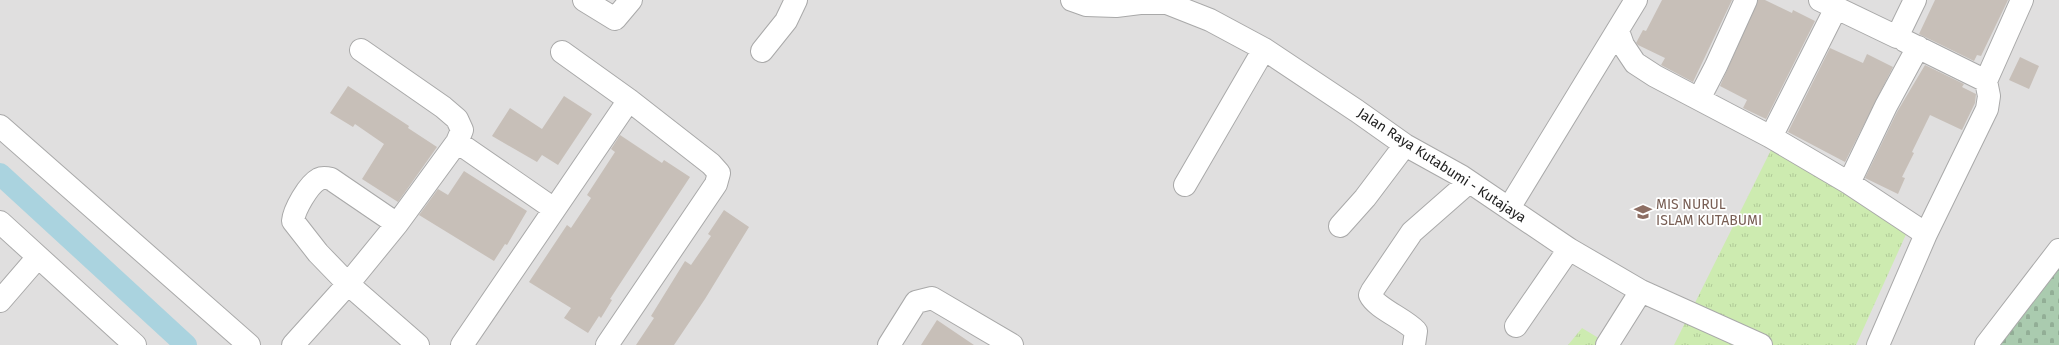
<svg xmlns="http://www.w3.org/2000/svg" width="2059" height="345" font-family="'Fira Sans',sans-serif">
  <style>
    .residential { fill: #e0dfdf }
    .grass { fill: url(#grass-tufts) }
    .cemetery { fill: url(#cemetery-stones) }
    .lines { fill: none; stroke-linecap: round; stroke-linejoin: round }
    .canal { stroke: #aad3df; stroke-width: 22 }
    .building { fill: #c7bfb8 }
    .minor-casing { stroke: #a9a9a9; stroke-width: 24 }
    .minor { stroke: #fff; stroke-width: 22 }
    .labels { text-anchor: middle; stroke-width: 3.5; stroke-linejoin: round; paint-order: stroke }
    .street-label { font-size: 14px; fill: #222; stroke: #fff }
    .education-label { font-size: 14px; fill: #785e54; stroke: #fff; text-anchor: start }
  </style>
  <defs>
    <pattern id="grass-tufts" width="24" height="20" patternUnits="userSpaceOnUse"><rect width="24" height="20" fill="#cdebb0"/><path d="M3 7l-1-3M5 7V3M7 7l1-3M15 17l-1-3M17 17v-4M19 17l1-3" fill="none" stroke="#b0c997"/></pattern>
    <pattern id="cemetery-stones" width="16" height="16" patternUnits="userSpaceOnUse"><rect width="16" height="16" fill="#aacbaf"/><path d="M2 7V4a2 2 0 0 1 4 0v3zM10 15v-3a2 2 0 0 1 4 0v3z" fill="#92ae96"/></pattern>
  </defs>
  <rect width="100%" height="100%" fill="#f2efe9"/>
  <path class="residential" d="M0,0H2059V345H0Z"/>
  <path class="grass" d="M1772,148L1908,230L1856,345H1674Z
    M1582,328L1610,345H1568Z"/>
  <path class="cemetery" d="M2059,259V345H1989Z"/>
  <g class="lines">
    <path class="canal" d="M0,174L186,345"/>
  </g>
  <path class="building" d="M1662,0H1732L1693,82L1661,65L1665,58L1638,45L1636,43L1643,30L1646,31Z
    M1758,0H1765L1792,13L1793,10L1815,21L1766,119L1743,108L1747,100L1720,86Z
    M1935,0H2008L1981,56L1977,55L1974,61L1919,34Z
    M1830,48L1863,63L1867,54L1893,67L1845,162L1788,132Z
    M2020,57L2039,66L2029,89L2009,80Z
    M1925,65L1964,84L1962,87L1976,94L1975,103L1962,130L1930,115L1912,152L1914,153L1902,177L1905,178L1898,194L1865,178L1897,112Z
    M348,86L409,126L408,128L437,147L398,202L362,179L384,144L355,124L353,127L330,113Z
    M564,96L592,114L558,165L542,155L537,162L492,136L510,108L542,129Z
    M620,135L662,163L664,160L690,177L610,299L612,300L601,318L599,316L588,333L564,318L571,308L529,282L567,225L571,228L591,198L587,195L615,152L611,149Z
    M464,171L527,211L507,245L505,244L494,261L419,215L438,189L448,195Z
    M724,210L749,227L705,299L674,345H636L654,318L651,316L685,261L691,265L711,236L708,234Z
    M937,320L974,345H921Z"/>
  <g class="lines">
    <g class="minor-casing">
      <path id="minor" d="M584,0L615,19L631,0
        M1072,0L1086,5L1116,6L1140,3H1167L1210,20L1264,49L1357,111L1405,145L1461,176L1569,249L1641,291L1761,345
        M1820,0L1897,37L1915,0
        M1618,31L1623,45L1635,63L1655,76L1771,137L1849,183L1926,234
        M1905,41L1986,81
        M762,51L786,21L796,0
        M562,52L629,100L711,164L719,173L716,184L607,345
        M1699,99L1716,66L1746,0
        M0,126L249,345
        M1771,137L1836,8
        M457,142L554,209
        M1849,183L1886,106L1918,47
        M1185,185L1264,49
        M1509,208L1636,0
        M0,222L135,345
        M397,224L331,179C327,178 323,177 319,179C308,185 294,210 293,221L318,253L348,284L418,345
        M1340,226L1365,198L1405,145
        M0,301L38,257
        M1516,326L1569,249
        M293,345L348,284L397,224L457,142L462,130L457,119L443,107L361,50
        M462,345L629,100
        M889,345L916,302L932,298L1012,345
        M1414,345L1416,331C1405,319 1376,308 1370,295L1372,291L1412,232L1469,182
        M1607,345L1641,291
        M1878,345L1926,234L1987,109L1989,96L1986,81L2022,0
        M1986,345L2059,250"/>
    </g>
    <use href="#minor" class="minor"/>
  </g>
  <defs>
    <g id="school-bare" transform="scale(1.38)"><path d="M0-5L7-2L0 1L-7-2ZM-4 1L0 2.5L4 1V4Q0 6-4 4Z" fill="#8d6e63" stroke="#fff" stroke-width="2.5" paint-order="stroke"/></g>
  </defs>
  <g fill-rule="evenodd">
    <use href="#school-bare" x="1643" y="212"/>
  </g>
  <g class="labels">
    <g class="street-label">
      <text transform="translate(1442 165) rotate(33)" y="5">Jalan Raya Kutabumi - Kutajaya</text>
    </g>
    <g class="education-label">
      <text x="1656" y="209">MIS NURUL<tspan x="1656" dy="16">ISLAM KUTABUMI</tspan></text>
    </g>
  </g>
</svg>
